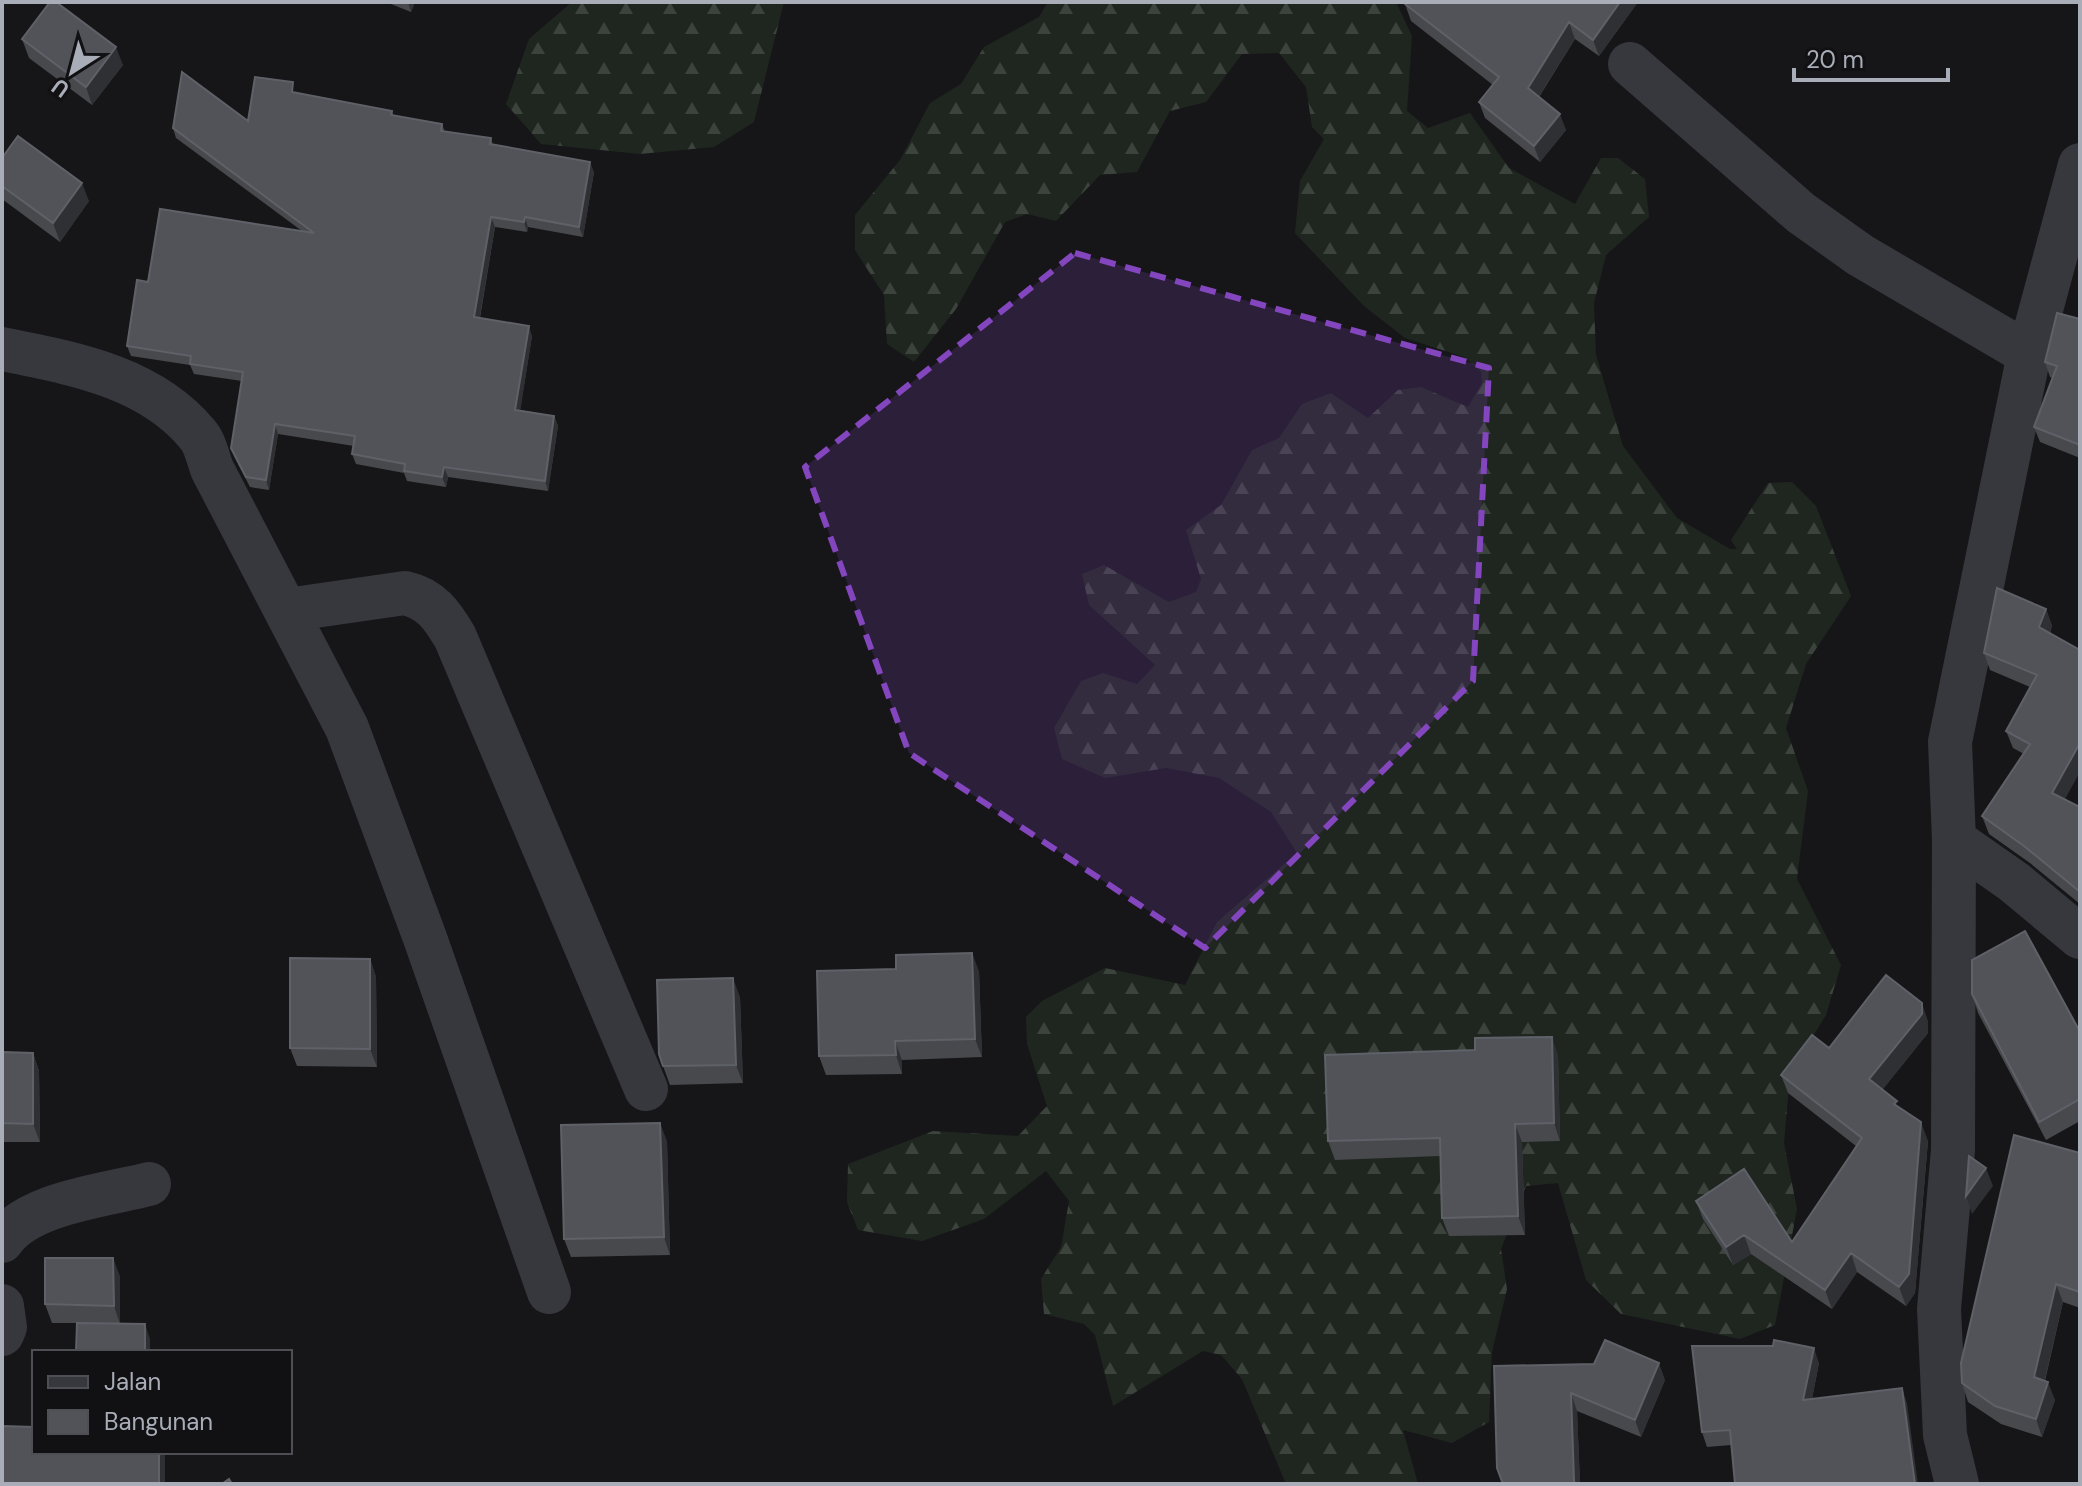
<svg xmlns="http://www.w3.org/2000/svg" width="2082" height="1486" font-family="'DM Sans',sans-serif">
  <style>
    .forest { fill: url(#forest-firs) }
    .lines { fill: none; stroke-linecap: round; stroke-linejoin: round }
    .minor { stroke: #37383d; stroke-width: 44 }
    .wall { fill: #47494d }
    .shaded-wall { fill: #2f3033 }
    .building { fill: #525359; stroke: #5f6168; stroke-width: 2 }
    .marked { fill: #8446be; fill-opacity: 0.2; stroke: #8446be; stroke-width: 6; stroke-dasharray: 16 10; stroke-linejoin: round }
  </style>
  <defs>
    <pattern id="forest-firs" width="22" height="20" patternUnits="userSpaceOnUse" patternTransform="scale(2)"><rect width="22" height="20" fill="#1e261f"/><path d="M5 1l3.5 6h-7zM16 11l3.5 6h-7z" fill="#3c433d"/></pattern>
  </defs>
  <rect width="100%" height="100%" fill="#161618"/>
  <path class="forest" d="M572,2H784L754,122L714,147L640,154L541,144L506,104L529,39Z
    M1048,2H1396L1412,36L1407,111L1428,128L1470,113L1509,168L1575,204L1601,158H1618L1645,179L1649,217L1606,255L1594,303L1596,355L1623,446L1677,518L1730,549H1737L1731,540L1768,483L1792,482L1816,506L1851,596L1806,664L1786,728L1808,791L1797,879L1841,965L1826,1015L1790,1074L1784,1143L1797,1209L1775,1325L1740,1339L1621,1314L1586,1280L1558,1183L1526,1186L1501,1249L1507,1289L1492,1352L1489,1422L1452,1443L1403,1430L1418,1484H1286L1242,1379L1221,1355L1203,1351L1113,1406L1095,1335L1084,1324L1044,1314L1041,1279L1061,1247L1069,1201L1046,1171L984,1219L922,1241L858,1230L847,1202L848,1164L933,1131L1018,1136L1047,1106L1027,1044L1026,1017L1042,1001L1105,968L1185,985L1217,922L1297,853L1271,812L1219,778L1166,768L1105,778L1062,759L1054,728L1081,681L1103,673L1137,684L1155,665L1089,605L1082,574L1104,565L1169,602L1196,592L1201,579L1186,530L1221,505L1252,450L1279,438L1302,404L1331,393L1368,418L1398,390L1421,387L1468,407L1482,383L1481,371L1464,357L1405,338L1364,306L1295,233L1300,181L1324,139L1312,127L1306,87L1279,53L1242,54L1206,102L1170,111L1137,172L1100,175L1056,221L1027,214L1005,222L956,309L914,362L887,344L884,295L855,250V215L900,160L930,103L961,84L984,47L1039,17Z"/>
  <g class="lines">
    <path class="minor" d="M1630,64L1801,213L1860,255L2029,354
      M2,349C71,363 150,376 198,435C205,443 208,458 212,469L347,728L425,938L549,1292
      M287,610L405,593C431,599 442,615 455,637L646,1089
      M1954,840L2014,882L2080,937
      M2,1241C27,1203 106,1195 149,1184
      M2,1306L5,1327L2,1334
      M1957,1484L1945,1435L1939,1309L1953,1150L1954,840L1950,742L2029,354L2080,165"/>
  </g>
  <path class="wall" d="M386,2H415L411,12Z
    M1407,2H1638L1599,56L1575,39L1539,97L1566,130L1540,162L1485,118L1479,102L1493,85L1411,21L1405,4Z
    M22,39L123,65L92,105L29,58Z
    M297,93L392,111L394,116L442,124L445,132L491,138L493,145L594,172L583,237L528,227L527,232L495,227L480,318L532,336L520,410L554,416L558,426L548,491L448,477L446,487L407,481L404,473L356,464L352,454L354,446L278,434L269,490L250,487L235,458L231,448L242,381L194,374L190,365L131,356L127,346L148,282L302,231L176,138L173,128L248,121Z
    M2,158L89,201L60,242L2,199Z
    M2080,319V458L2040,442L2034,427L2053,378L2050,377L2045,362Z
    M2046,609L2052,626L2050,633L2065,799L2080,807V904L2030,863L1989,834L1982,816L2024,754L2013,748L2006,731L2030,687L1990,670L1984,653Z
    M370,959L376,977L377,1067L297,1066L290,1048Z
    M979,971L982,1057L902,1060V1074L826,1075L819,1056Z
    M1972,994L2079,1030H2080V1121L2046,1140L1978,1013Z
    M740,997L743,1083L670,1085L663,1066Z
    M1928,1021V1033L1882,1090L1928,1141L1915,1293L1906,1306L1857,1272L1832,1309L1751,1254L1733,1265L1703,1219L1696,1201L1792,1242L1856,1146L1788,1093L1781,1075L1829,1048Z
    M2,1052L33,1053L39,1071L40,1142H2Z
    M1558,1055L1560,1141L1522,1142L1525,1235L1449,1236L1442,1218L1440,1156L1335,1160L1328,1141Z
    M667,1141L670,1255L571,1257L564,1239Z
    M2080,1153V1308L2063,1302L2045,1381L2055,1400L2042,1437L2001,1424L1968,1402L1962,1383Z
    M120,1276V1324L150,1339V1352L77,1323H52L45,1304Z
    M1819,1363L1812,1399L1907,1403L1731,1445L1707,1447L1702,1432Z
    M1594,1364L1665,1380L1641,1437L1577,1411L1580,1484H1503Z"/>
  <path class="shaded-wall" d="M408,2H415L411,12Z
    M1620,2H1638L1599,56L1593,40Z
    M1569,22L1575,39L1534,104L1528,88Z
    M116,47L123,65L92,105L86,87Z
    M1560,114L1566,130L1540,162L1534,146Z
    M590,162L594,172L583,237L579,227Z
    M82,183L89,201L60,242L53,223Z
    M491,217L495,227L478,327L474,317Z
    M525,217L528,227L527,232L524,222Z
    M529,326L532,336L519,419L515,410Z
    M554,416L558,426L548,491L545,481Z
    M275,424L278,434L269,490L266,480Z
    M444,467L448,477L446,487L442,477Z
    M2046,609L2052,626L2045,644L2039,627Z
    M2080,743V772L2059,810L2052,793Z
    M972,953L979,971L982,1057L975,1039Z
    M370,959L376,977L377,1067L370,1049Z
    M733,978L740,997L743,1083L736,1065Z
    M1922,1003L1928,1021V1033L1876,1098L1869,1079Z
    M1552,1037L1558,1055L1560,1141L1554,1123Z
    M895,1041L902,1060V1074L896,1055Z
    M33,1053L39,1071L40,1142L33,1124Z
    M1921,1122L1928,1141L1915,1293L1906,1306L1899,1287Z
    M660,1123L667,1141L670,1255L664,1237Z
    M1515,1124L1522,1142L1525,1235L1518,1216Z
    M1986,1168L1993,1186L1972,1214L1966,1196Z
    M1744,1235L1751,1254L1733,1265L1726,1247Z
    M1851,1253L1857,1272L1832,1309L1825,1290Z
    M113,1258L120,1276V1324L114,1306Z
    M2056,1284L2063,1302L2041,1396L2034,1377Z
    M145,1324L150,1339V1352H145Z
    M1814,1348L1819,1363L1809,1414L1803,1400Z
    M1659,1363L1665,1380L1641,1437L1635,1420Z
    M2048,1382L2055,1400L2042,1437L2036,1419Z
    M1902,1388L1907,1403L1918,1484H1915Z
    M1571,1393L1577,1411L1580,1484H1575L1574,1481Z
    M159,1452H165V1484H159Z"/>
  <path class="building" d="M50,2H56L116,47L86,87L22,39Z
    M1407,2H1620L1593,40L1569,22L1528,88L1560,114L1534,146L1479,102L1499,77L1405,4Z
    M182,72L248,121L255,77L293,82L292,92L392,111L391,115L442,124L441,131L491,138L490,144L590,162L579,227L525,217L524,222L491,217L474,317L529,326L515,410L554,416L545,481L444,467L442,477L404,471L405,464L352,454L355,436L275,424L266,480L246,477L231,448L243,372L190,364L191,356L127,346L137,280L148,282L160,209L314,233L173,128Z
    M18,136L82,183L53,223L2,186V158Z
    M2057,313L2080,319V445L2034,427L2057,366L2045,362Z
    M1997,588L2046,609L2039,627L2080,650V743L2052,793L2080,807V892L2024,846L1982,816L2030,744L2006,731L2037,675L1984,653Z
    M2025,931L2079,1030H2080V1099L2039,1122L1972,994V960Z
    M972,953L975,1039L895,1041L896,1055L819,1056L817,971L896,969V955Z
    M290,958L370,959V1049L290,1048Z
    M1886,975L1922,1003V1014L1869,1079L1897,1101L1894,1104L1921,1122L1909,1274L1899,1287L1851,1253L1825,1290L1744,1235L1726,1247L1696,1201L1744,1169L1792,1242L1862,1138L1781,1075L1812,1035L1829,1048Z
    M733,978L736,1065L663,1066L659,1054L657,980Z
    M1552,1037L1554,1123L1515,1124L1518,1216L1442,1218L1440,1138L1328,1141L1325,1055L1475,1050V1038Z
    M2,1052L33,1053V1124L2,1123Z
    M660,1123L664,1237L564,1239L561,1125Z
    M2014,1135L2080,1153V1292L2056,1284L2034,1377L2048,1382L2036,1419L1995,1406L1962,1383L1961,1363Z
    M1969,1156L1986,1168L1966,1196Z
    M45,1258H113L114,1306L45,1304Z
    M77,1323L145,1324V1352H76Z
    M1605,1340L1659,1363L1635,1420L1571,1393L1574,1481L1575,1484H1503L1497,1468L1494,1366L1594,1364Z
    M1774,1340L1814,1348L1803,1400L1902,1388L1915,1484H1735L1730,1430L1702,1432L1692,1346H1773Z
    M2,1426L34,1427V1452H159V1484H2Z
    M229,1479L232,1484H222Z"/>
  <path class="marked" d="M1075,253L1489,368L1473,681L1205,948L909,753L805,467Z"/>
  <rect width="2082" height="1486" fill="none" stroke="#a8adb8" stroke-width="8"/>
  <rect x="32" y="1350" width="260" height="104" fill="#111113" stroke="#4d4f55" stroke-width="2"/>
  <rect x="48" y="1376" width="40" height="12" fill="#37383d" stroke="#4d4f55" stroke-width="2"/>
  <text x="104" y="1390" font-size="24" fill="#a8adb8">Jalan</text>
  <rect x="48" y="1410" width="40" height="24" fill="#525359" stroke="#4d4f55" stroke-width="2"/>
  <text x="104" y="1430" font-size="24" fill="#a8adb8">Bangunan</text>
  <g transform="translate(72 72) rotate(216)" stroke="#111113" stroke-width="6" paint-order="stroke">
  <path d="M0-6L14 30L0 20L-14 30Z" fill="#a8adb8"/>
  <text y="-12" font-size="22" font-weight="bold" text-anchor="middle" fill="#a8adb8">U</text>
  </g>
  <path d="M1794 68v12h154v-12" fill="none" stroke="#a8adb8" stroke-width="4"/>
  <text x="1806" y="68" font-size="24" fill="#a8adb8" stroke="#111113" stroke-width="6" paint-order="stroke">20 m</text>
</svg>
